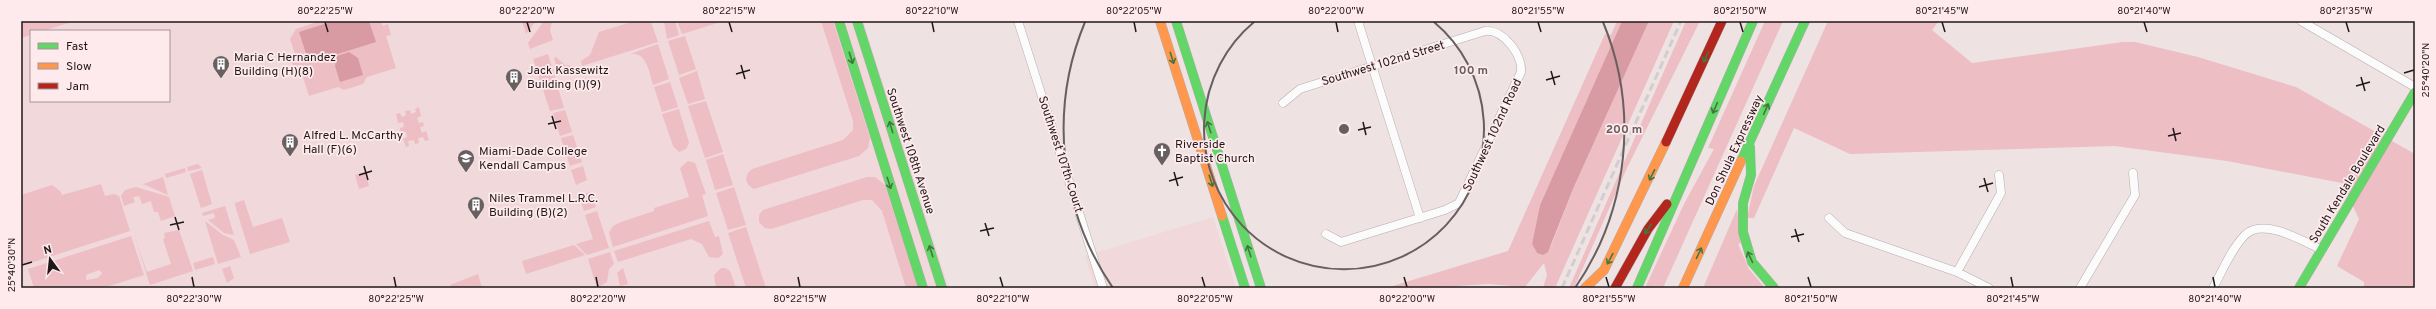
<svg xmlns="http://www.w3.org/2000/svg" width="2436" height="309" font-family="Overpass,sans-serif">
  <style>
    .built { fill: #f0d8db; fill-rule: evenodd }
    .green { fill: #edbec4; fill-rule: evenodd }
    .water { fill: #d89ba4 }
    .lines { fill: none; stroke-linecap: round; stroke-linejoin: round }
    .street-casing { stroke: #b6acad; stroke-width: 9 }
    .fast-casing { stroke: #b6acad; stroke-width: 10 }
    .slow-casing { stroke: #b6acad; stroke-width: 10 }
    .jam-casing { stroke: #b6acad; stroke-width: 10 }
    .street { stroke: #fcfbfb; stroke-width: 8 }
    .fast { stroke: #63d668; stroke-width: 9 }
    .slow { stroke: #ff974d; stroke-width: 9 }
    .jam { stroke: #b3261e; stroke-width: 9 }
    .rail { stroke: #d2cecf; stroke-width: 3; stroke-dasharray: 8 4; stroke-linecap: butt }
    .oneway { stroke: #427740 }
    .ticks { fill: none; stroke: #201819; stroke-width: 1.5 }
    .ring { fill: none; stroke: #685f60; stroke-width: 2 }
    .labels { text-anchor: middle; stroke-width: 3.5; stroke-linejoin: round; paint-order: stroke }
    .poi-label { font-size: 12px; fill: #201819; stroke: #feeaec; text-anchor: start }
    .street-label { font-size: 12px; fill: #201819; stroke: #feeaec }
    .centre { fill: #685f60; stroke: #feeaec; stroke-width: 2 }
    .ring-label { font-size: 12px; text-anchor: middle; font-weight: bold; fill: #685f60; stroke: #feeaec; stroke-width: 3.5; stroke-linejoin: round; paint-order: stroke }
    .neatline { fill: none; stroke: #201819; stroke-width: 1.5 }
    .ticks-label { font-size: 10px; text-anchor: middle; fill: #201819 }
  </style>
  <rect width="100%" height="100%" fill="#eee2e3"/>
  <path class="built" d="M21,21H863L949,288H21ZM31,31H169V101H31Z
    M1213,217L1236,288H1095L1085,256Z"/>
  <path class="green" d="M21,21H75L43,31H31V35L21,38Z
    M320,21H381L383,26L388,24L391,35L386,36L396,68L367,77L363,84L344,90L338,87L309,96L299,65L293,66L289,56L295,54L290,39L296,29Z
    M522,21H536L526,34Z
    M544,21H552L550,30L553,40L530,49L528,43Z
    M635,21L651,22L658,42L582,66L581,61L590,55L599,32Z
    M664,21H675L679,35L667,39Z
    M677,21H724L682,34Z
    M821,21H833L870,138L868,148L859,156L754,189C744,184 744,175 752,169L843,140L853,130V121Z
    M1617,21H1622L1540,205L1532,244L1537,253L1551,246L1573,189L1649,21H1674L1555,288H1543L1547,275L1544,263L1525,287L1488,284L1428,288H1386L1508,251L1605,34L1611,35Z
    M1686,21H1700L1627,168L1574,288H1569Z
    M1765,21H1783L1663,288H1645L1684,204L1714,149L1708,148Z
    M1828,21H1939L1932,30L1972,63L2123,42H2135L2198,57L2296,87L2415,154V288H2364V282L2337,266L2359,219L2342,183L2227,161L2115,146L1850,154L1794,128L1754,218H1747L1754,186Z
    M685,36L696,69L679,75L668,41Z
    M658,44L669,79L653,85C649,72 647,52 630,54Z
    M548,54L564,108L550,111L533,59Z
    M556,57L565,65L573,66L574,68L558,73L554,58Z
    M697,71L705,99L688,104L679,78Z
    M670,82L678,107L662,112L654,87Z
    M706,101L723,152L705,158L688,106Z
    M419,107L421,116L417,118L419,123L423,122L424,126L420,127L422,133L426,131L429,140L425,141L423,137L418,138L419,143L415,144L414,140L408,141L409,146L406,147L403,139L407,137L406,132L401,133L400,128L404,127L403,122L398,123L396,114L400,113L402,117L406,115L405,111L410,110L411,114L416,112L415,109Z
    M679,109L689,143L686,149L679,152L673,146L662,114Z
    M565,110L572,132L560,136L553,113Z
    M573,135L582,162L570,166L561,138Z
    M723,154L733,185L715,190L706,160Z
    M688,161L695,163L706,194L702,195L708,216L613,247L609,233L613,226L621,222L654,211V208L689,197L680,168Z
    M198,164L202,168L188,171L187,167Z
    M583,166L587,180L576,185L571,170Z
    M185,168L186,172L166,178L165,174Z
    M202,170L212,204L201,208L190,174Z
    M365,172L369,186L359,189L355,175Z
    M163,177L168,195L143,184Z
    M867,177H875L885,185L918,288H906L882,211L872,200H863L771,229L765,228L759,222V215L763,210Z
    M101,184L105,196L114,194L119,196L130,231L21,266V195L52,185L60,191L62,195Z
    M136,187L169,197L175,216L161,221L158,212H154L151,201L142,204L139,196L133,197L135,202L124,206L121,196L125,190Z
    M734,187L746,225L728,230L716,193Z
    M591,192L596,207L584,211L579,195Z
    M244,200L253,227L282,218L290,242L250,254L235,205V203Z
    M225,206L234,235L224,233L208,220L215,218L214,213L203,216L202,213Z
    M1737,209L1741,243L1738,244L1749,269L1765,288H1703Z
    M597,211L609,248L587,255L576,244L593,239L585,215Z
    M205,221L223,235L234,240L241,257L218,264Z
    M709,221L715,237L719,236L723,254L718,258L709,257L702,244L691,239L618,262L614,251Z
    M746,227L766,288H746L728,233Z
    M179,230L193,271L150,285L134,235L147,272L171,264L163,239L165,238L164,233Z
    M131,236L144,275L103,288H34L28,269ZM99,270L102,273L98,278L86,280V275Z
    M574,245L585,255L526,274L522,261Z
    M610,252L614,264L609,269L607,282L597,288L588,259Z
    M213,257L215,264L195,270L193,263Z
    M230,266L234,278L227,283L222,269Z
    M623,268L628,284L620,286L617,273Z
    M721,268H725L730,271L736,288H716L714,275Z
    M478,274L482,288H453L450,285Z"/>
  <path class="water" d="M334,21H369L376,42L309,63L299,32Z
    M1622,21H1649L1573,189L1548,252L1543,255L1537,253L1532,244L1540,205Z
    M349,52L358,58L363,75L340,82L335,66L337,56Z"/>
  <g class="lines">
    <g class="street-casing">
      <path id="street" d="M1018,21L1103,288
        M1358,21L1420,218
        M2301,21L2415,87
        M1283,103L1300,89L1485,31C1503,29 1523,55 1521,72L1459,203L1445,210L1341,242L1326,234
        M1829,218L1845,233L1957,272L1989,288
        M1957,272L2001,193L1999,175
        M2080,288L2135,195L2133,173
        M2213,288C2222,272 2231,249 2245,235C2263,217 2303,241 2322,250"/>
    </g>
    <g class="fast-casing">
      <path id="fast" d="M839,21L923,288
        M857,21L942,288
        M1176,21L1261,288
        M1750,147L1751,175L1743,203V232L1752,262L1774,288
        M1741,161L1805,21
        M1222,216L1245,288
        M1637,288L1753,21
        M2299,288L2415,92"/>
    </g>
    <g class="slow-casing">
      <path id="slow" d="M1160,21L1222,216
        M1585,288L1604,270L1666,142
        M1683,288L1741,161"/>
    </g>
    <g class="jam-casing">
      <path id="jam" d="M1666,142L1722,21
        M1615,288L1648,229L1667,204"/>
    </g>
    <use href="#street" class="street"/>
    <use href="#fast" class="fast"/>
    <use href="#slow" class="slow"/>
    <use href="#jam" class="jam"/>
    <path class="rail" d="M1562,288L1681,21"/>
  </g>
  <defs><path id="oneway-shaft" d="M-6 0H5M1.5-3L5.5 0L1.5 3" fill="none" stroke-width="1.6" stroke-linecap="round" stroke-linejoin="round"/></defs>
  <g class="oneway">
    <use href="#oneway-shaft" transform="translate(1706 57) rotate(114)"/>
    <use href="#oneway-shaft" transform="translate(851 58) rotate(73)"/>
    <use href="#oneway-shaft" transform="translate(1172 58) rotate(72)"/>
    <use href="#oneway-shaft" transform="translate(1715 108) rotate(114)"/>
    <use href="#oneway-shaft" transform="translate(1766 109) rotate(-66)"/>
    <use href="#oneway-shaft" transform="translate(891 127) rotate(-107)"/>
    <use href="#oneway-shaft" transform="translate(1209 127) rotate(-108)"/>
    <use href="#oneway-shaft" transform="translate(1652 175) rotate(116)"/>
    <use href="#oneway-shaft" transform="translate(1211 181) rotate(72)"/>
    <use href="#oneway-shaft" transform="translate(889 183) rotate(72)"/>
    <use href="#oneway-shaft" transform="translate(1648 229) rotate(124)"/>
    <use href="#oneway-shaft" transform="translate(931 251) rotate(-108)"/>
    <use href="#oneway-shaft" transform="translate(1249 251) rotate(-108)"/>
    <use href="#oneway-shaft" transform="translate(1699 253) rotate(-65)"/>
    <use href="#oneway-shaft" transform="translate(1750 257) rotate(-115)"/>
    <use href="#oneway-shaft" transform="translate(1610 259) rotate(118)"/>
  </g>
  <path class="ticks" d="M325,22L328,32M527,22L530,32M729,22L732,32M932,22L934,32M1134,22L1136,32M1336,22L1338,32M1538,22L1541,32M1740,22L1743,32M1942,22L1945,32M2144,22L2147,32M2346,22L2349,32M741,65L745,79M1551,71L1555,85M2404,73L2414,70M736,74L750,70M2361,77L2365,91M1546,80L1560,76M2356,86L2370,82M552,116L556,129M1363,122L1366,135M548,124L561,121M2173,128L2176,141M1358,130L1371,127M2168,136L2181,133M364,166L368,180M1174,172L1178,186M359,175L372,171M1984,178L1988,192M1169,181L1183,177M1979,187L1993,183M175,217L179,230M985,223L989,236M170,225L184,222M1795,229L1799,242M980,231L994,228M1791,237L1804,234M22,265L32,262M192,277L194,287M394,277L396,287M596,277L598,287M798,277L800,287M1000,277L1003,287M1202,277L1205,287M1404,277L1407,287M1606,277L1609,287M1808,277L1811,287M2011,277L2013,287M2213,277L2215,287"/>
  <g class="ring">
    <path d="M1434 22A140 140 0 1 1 1254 22"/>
    <path d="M1113 288A280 280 0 0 1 1085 22M1603 22A280 280 0 0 1 1575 288"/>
  </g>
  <defs>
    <g id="building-pin" transform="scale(0.9)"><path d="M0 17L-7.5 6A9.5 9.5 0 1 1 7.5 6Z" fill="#685f60" stroke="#feeaec"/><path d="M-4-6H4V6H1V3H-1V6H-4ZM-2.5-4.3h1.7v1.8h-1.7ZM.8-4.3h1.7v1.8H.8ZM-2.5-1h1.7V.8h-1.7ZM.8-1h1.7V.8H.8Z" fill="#fff"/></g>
    <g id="church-pin" transform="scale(0.9)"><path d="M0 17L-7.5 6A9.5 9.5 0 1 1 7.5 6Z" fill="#685f60" stroke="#feeaec"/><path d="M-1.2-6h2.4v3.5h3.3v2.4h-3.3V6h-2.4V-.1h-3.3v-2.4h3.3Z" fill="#fff"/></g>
    <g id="university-pin" transform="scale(0.9)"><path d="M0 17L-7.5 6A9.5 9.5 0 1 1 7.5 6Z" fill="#685f60" stroke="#feeaec"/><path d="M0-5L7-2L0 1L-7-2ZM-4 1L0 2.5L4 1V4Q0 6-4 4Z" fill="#fff"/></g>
  </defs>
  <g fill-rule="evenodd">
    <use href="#building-pin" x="221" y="64"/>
    <use href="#building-pin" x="514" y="77"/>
    <use href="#building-pin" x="290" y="142"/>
    <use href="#church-pin" x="1162" y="151"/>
    <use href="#university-pin" x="466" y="158"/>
    <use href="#building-pin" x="476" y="205"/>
  </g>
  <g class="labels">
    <g class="poi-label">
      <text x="234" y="61">Maria C Hernandez<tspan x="234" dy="14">Building (H)(8)</tspan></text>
      <text x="527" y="74">Jack Kassewitz<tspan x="527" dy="14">Building (I)(9)</tspan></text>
      <text x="303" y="139">Alfred L. McCarthy<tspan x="303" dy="14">Hall (F)(6)</tspan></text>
      <text x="1175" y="148">Riverside<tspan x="1175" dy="14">Baptist Church</tspan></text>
      <text x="479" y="155">Miami-Dade College<tspan x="479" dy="14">Kendall Campus</tspan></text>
      <text x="489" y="202">Niles Trammel L.R.C.<tspan x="489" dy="14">Building (B)(2)</tspan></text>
    </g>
    <g class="street-label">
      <text transform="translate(1383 63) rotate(-17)" y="4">Southwest 102nd Street</text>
      <text transform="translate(1492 135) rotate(-65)" y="4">Southwest 102nd Road</text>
      <text transform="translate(1734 150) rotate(-65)" y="4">Don Shula Expressway</text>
      <text transform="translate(911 151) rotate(72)" y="4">Southwest 108th Avenue</text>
      <text transform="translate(1061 154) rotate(72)" y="4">Southwest 107th Court</text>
      <text transform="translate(2347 184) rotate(-59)" y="4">South Kendale Boulevard</text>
    </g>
  </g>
  <circle cx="1344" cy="129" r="6" class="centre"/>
  <g class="ring-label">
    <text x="1471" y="74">100 m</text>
    <text x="1624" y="133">200 m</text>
  </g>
  <rect width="2436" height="309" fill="none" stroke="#feeaec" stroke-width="44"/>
  <rect x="30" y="30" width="140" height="72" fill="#feeaec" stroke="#a59698"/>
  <rect x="38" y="43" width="20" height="6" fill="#63d668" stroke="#a59698"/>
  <text x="66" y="50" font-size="12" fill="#201819">Fast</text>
  <rect x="38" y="63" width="20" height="6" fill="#ff974d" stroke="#a59698"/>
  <text x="66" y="70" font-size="12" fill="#201819">Slow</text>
  <rect x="38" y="83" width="20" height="6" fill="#b3261e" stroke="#a59698"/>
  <text x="66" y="90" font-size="12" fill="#201819">Jam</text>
  <g transform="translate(50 259) rotate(345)" stroke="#feeaec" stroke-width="3" paint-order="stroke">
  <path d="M0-3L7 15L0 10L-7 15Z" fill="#201819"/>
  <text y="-6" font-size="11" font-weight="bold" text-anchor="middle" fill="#201819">N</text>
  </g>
  <rect x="22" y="22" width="2392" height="265" class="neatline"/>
  <g class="ticks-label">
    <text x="325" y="14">80°22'25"W</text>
    <text x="527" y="14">80°22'20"W</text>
    <text x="729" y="14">80°22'15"W</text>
    <text x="932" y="14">80°22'10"W</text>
    <text x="1134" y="14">80°22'05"W</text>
    <text x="1336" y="14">80°22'00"W</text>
    <text x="1538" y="14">80°21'55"W</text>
    <text x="1740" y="14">80°21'50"W</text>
    <text x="1942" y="14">80°21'45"W</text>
    <text x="2144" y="14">80°21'40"W</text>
    <text x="2346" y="14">80°21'35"W</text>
    <text transform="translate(2425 70) rotate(-90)" y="4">25°40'20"N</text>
    <text transform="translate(11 265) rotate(-90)" y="4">25°40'30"N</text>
    <text x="194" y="302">80°22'30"W</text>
    <text x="396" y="302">80°22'25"W</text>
    <text x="598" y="302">80°22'20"W</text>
    <text x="800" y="302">80°22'15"W</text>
    <text x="1003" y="302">80°22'10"W</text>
    <text x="1205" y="302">80°22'05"W</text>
    <text x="1407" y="302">80°22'00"W</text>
    <text x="1609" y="302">80°21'55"W</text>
    <text x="1811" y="302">80°21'50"W</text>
    <text x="2013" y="302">80°21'45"W</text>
    <text x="2215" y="302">80°21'40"W</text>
  </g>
</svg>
